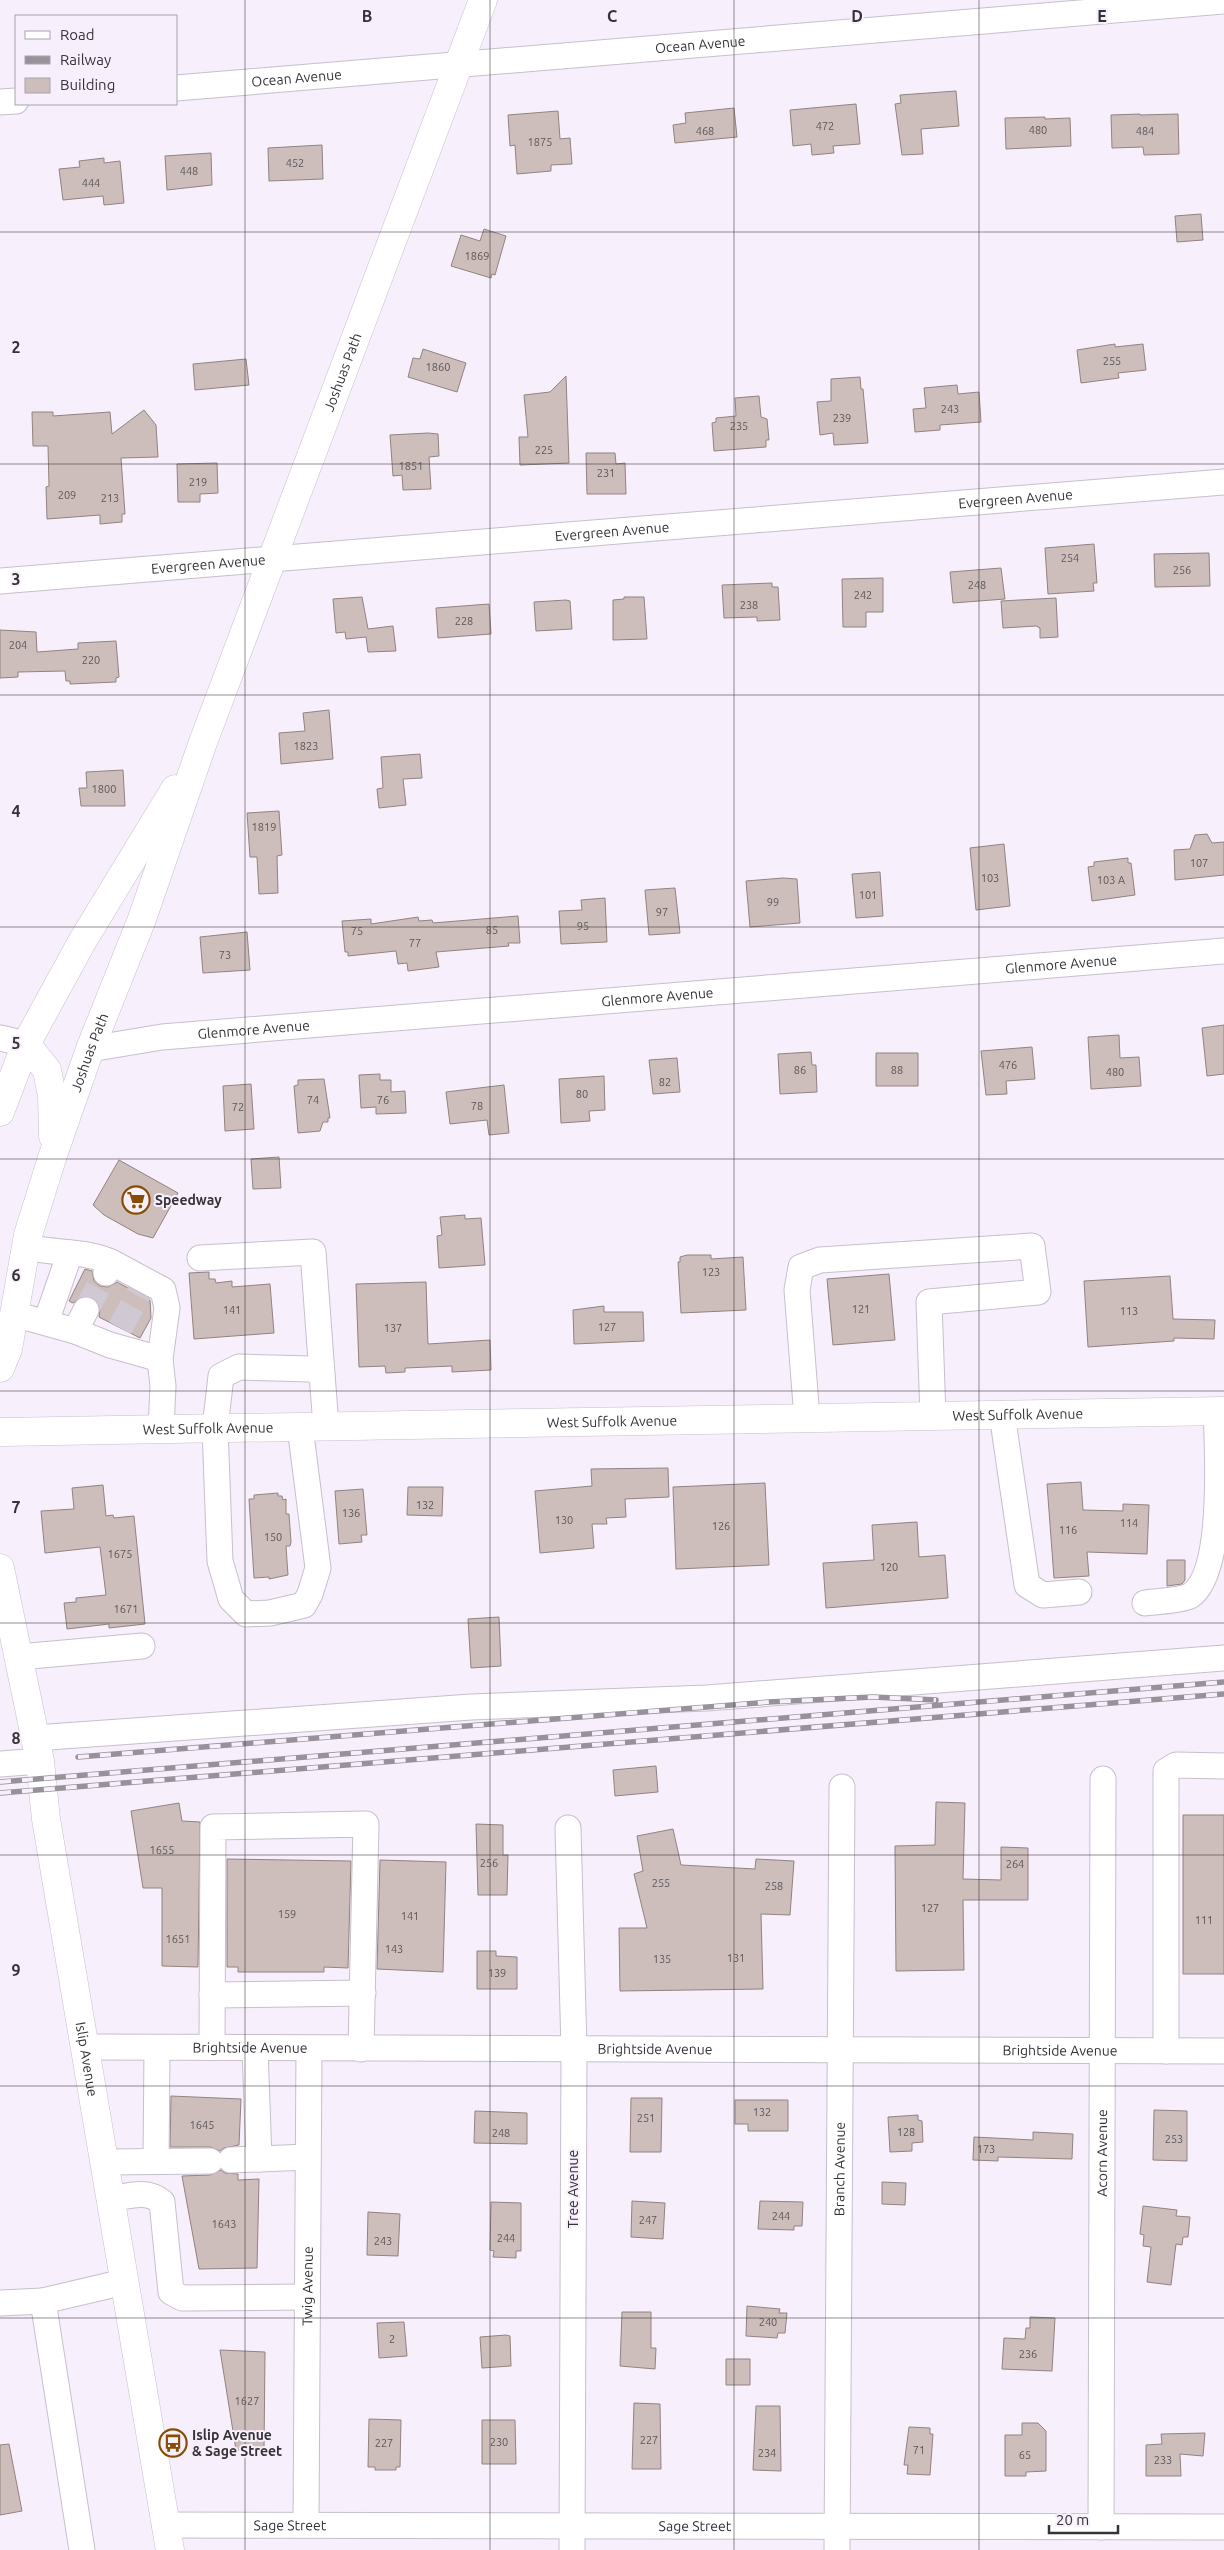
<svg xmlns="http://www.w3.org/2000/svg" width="1224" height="2550" font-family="Ubuntu,sans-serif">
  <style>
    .building { fill: #cdbdbb; stroke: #928381 }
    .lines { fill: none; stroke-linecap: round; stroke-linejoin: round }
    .minor-tunnel { stroke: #d0c9d4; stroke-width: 25; stroke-dasharray: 25 12; stroke-linecap: butt }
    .minor-casing { stroke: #c7bfcb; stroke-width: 27 }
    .major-casing { stroke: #c7bfcb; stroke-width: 29 }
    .minor { stroke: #fff; stroke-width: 25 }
    .major { stroke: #fff; stroke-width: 28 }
    .rail-casing { stroke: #97929a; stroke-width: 5.5 }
    .rail { stroke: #f7effb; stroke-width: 4; stroke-dasharray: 11; stroke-linecap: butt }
    .grid { fill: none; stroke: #363338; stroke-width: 1; stroke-opacity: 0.55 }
    .labels { text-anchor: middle; stroke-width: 4; stroke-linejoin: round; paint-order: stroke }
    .number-label { font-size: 11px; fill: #5c5659 }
    .street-label { font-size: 14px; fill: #363338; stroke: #f7effb }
    .poi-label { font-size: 14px; font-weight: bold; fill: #363338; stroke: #f7effb; text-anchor: start }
    .grid-label { font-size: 16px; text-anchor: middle; font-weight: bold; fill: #363338; stroke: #f7effb; stroke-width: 4; stroke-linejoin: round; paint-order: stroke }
  </style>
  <rect width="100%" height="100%" fill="#f7effb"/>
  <path class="building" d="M956,91L959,126L921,129L923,154L902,155L895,104L901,103L900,95Z
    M856,104L860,144L833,146L834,153L812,155L811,144L793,146L790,110Z
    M734,108L737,137L675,143L673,125L686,123L685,113Z
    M558,111L560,139L570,138L572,164L551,165V171L517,174L515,145L510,146L508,115Z
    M1140,114V115L1178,114L1179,154L1144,155L1143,147L1112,148L1111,115Z
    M1045,117V119L1070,118L1071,146L1006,149L1005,118Z
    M322,145L323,179L269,181L268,148Z
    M211,153L212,185L167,190L165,156Z
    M104,158V163L120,161L124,203L104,205L103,196L63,200L59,169L80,167L79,161Z
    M1201,214L1203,240L1177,242L1175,216Z
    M484,229L506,236L495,275L492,274L491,278L451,266L461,235L480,241Z
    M1115,344V347L1143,344L1146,370L1118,373L1119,378L1081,383L1077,350Z
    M423,349L466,363L457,392L408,377L413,358L420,359Z
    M246,359L249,385L195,390L193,364Z
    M566,376L569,463L520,465L519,437H528L524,395L550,392Z
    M860,377L861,389H863L868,443L834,445L833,433L820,435L817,402L831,401V379Z
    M957,385L958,394L979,392L981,422L940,425V430L915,432L913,409L926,408L924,388Z
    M759,396L761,417L767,419L769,440H766V447L714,451L712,423L716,422V418L736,416L735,398Z
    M144,410L156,425L158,457L121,458L125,514H122V522L100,524V515L47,519L46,487L49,486L48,446H33L32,412H53V416L110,412L112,434Z
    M428,433L438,434L439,456L429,457L431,489L403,490L402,475L393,476L390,435Z
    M586,453H615L616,464L625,463L626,494H587Z
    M217,463L218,493L200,494V502H178L177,464Z
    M1094,544L1097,583H1093L1094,591L1048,594L1045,548Z
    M1209,553L1210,586L1155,587L1154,554Z
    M1001,568L1005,599L953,603L950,572Z
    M883,578V612H866V627H843L842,579Z
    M772,583V587H778L780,620L757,621V617L724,618L722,585Z
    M362,597L368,629L393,626L396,651L368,652L366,637L346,639L345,632L336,633L333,599Z
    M624,597H644L647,639L613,640V600L624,599Z
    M1056,598L1058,637L1040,638V628L1036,626L1003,628L1001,601Z
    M566,600L570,601L572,629L536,631L534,602Z
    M489,604L491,634L438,638L436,608Z
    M0,630L36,632L37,652L78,649V643L116,641L119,677L116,678V682L70,684V681H66L65,671L18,672V677L0,678Z
    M329,710L333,759L281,764L279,733L305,731L303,713Z
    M420,754L422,778L403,779L406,805L379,808L377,789L383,788L381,757Z
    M123,770L125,806H81L79,788H87L86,772Z
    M279,811L282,855L277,856L278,893L259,894L257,857H250L247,813Z
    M1207,834L1212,843L1224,842V875L1175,880L1174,850L1190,849L1195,835Z
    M1004,844L1010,906L976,910L970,848Z
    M1128,858V863H1131L1135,895L1092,901L1088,867L1094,866V862Z
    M880,872L883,916L856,918L852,874Z
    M783,878L797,879L800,923L750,927L746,881Z
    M675,888L680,933L649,935L645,890Z
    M605,898L607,942L561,944L559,911L582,910L581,900Z
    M518,916L520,943H508L509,946L436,952L439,967L408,971L407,963L398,964L396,951L348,956V952H345L342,921L371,919V924L418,917L419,921L432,920L433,923Z
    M247,932L250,970L203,973L200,937Z
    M1224,1025V1074L1207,1076L1202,1028Z
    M1119,1035L1120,1058L1139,1057L1141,1086L1091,1089L1088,1037Z
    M1032,1047L1035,1079L1006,1081L1007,1094L986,1095L981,1051Z
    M811,1052L812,1065H816L817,1092L780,1094L778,1054Z
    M876,1053H918V1086H876Z
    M677,1058L680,1092L653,1094L649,1060Z
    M380,1074V1080H391V1092L405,1091L406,1113L376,1114V1107L361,1108L359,1075Z
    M604,1076L605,1110L589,1111L590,1121L561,1123L559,1079Z
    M324,1079L330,1118H328V1122H323L320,1131L298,1133L294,1086L298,1085V1080Z
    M251,1084L254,1129L225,1131L223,1086Z
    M504,1085L509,1133L489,1135L487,1120L450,1124L446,1092Z
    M279,1157L281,1188L253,1189L251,1159Z
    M119,1160L178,1193L153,1238L138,1234L104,1215L93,1205Z
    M465,1215V1219L481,1218L485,1265L439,1268L437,1236L442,1235L440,1217Z
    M687,1255H711V1259L743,1257L746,1310L681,1313L678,1262H680V1257Z
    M85,1269L92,1271L94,1281L100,1286L108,1287L117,1282L150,1300L151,1318L140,1338L99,1317L100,1309L93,1298L85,1296L73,1303L69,1301Z
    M209,1272V1279H215L216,1283L232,1281V1287L270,1284L274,1333L194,1339L189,1273Z
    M889,1274L895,1340L833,1345L827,1279Z
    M1170,1276L1173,1319L1215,1320L1214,1339L1174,1338V1341L1088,1347L1084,1281Z
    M426,1282L428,1344L490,1340L491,1370L452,1372V1366L405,1368V1372L386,1373L385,1366L359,1367L356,1284Z
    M604,1306V1312H643L644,1341L574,1344L573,1310Z
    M668,1468L669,1497L625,1499L626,1517L606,1518L607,1524H592L594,1548L540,1553L535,1491L592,1486L591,1469Z
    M1081,1482L1083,1510L1123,1511V1504L1149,1505L1147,1554L1087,1552L1089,1576L1054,1578L1047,1484Z
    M765,1483L769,1565L676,1569L673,1487Z
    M103,1485L106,1516L113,1515L114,1518L134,1516L145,1624L109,1628V1624L67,1629L64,1603L76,1602V1598L106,1595L100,1547L45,1553L41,1511L74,1509L72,1488Z
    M408,1487H443L442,1516L407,1515Z
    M363,1489L367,1535H361L362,1542L339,1544L335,1491Z
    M278,1493V1496H282L283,1500L286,1499V1514H289L291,1542L290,1546H286L288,1575L269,1579V1577L254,1578L249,1499H254V1495Z
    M917,1522L919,1557L945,1555L948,1598L826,1608L823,1563L874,1560L872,1525Z
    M1167,1560H1185V1580L1182,1584L1167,1586Z
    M499,1617L501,1666L471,1668L468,1619Z
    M656,1766L658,1792L615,1796L613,1770Z
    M936,1802L965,1803L963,1879L1001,1880V1847L1028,1848V1900H963L964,1970L896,1971L895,1846L935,1845Z
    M179,1803L182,1821L200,1822L198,1967L162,1966V1888H143L131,1811Z
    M1183,1815H1224V1974H1183Z
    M476,1824L503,1825V1855H508L507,1895H478Z
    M673,1829L681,1865L755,1869L756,1859L794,1861L790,1915L761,1914L763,1989L620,1991L619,1928H647L634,1874L643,1871L637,1836Z
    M227,1859L351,1861L348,1968L324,1967V1972H238V1967H227Z
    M380,1860L446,1862L443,1972L377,1969Z
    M477,1951H496V1956L517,1957V1989H477Z
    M171,2096L241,2099L239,2145L224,2148L220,2151L210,2147H170Z
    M631,2098H662L661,2152H630Z
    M735,2100H788V2131H748V2124H735Z
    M1154,2110L1187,2111V2161L1153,2160Z
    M475,2111L527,2113V2144L474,2143Z
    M918,2115V2120L922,2121L923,2142L912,2143V2151L890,2152L888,2117Z
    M1033,2132L1073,2134L1072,2159L998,2157V2161L973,2160L974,2137L1033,2140Z
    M221,2170L225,2173L238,2174V2180L259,2179L257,2268L199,2269L182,2176L210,2175Z
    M882,2182L906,2183L905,2205L882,2204Z
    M632,2201L665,2203L663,2239L631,2237Z
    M760,2201L803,2202L802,2226H794V2230L758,2229Z
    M491,2202L521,2203V2251H516V2258L493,2257L494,2251L490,2250Z
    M1143,2206L1177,2210L1176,2216L1190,2217L1188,2237H1183L1182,2245L1176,2244L1171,2285L1147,2282L1151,2247L1143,2246L1144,2235L1140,2234Z
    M368,2212L400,2214L398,2256L367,2255Z
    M747,2306L780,2309L779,2313H787L785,2333H778L777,2338L746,2336Z
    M622,2312H651V2348H656L655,2369L620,2366Z
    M1030,2317L1055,2318L1052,2371L1002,2369L1004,2338L1025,2339L1026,2328H1030Z
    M404,2322L407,2356L379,2358L377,2323Z
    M506,2335L510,2336L511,2366L482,2368L480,2337Z
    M220,2350L265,2352L264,2450H236Z
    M726,2359H750V2385H726Z
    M634,2403L660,2404L661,2469H632Z
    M756,2406H780L781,2471L753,2470Z
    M369,2419L401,2420L400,2467H396V2470H375V2467H368Z
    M482,2420H515L516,2464H482Z
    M1022,2423H1038L1046,2431V2471L1026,2472V2476H1005V2435H1022Z
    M909,2427L930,2428V2434H933L930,2475L907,2474L908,2465H904Z
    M1205,2433L1203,2456L1180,2454L1181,2476H1146V2445L1162,2444L1161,2434Z
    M9,2444L22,2511L0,2515V2445Z"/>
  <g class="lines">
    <path class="minor-tunnel" d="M86,1310L106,1273
      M120,1328L140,1291"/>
    <g class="minor-casing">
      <g id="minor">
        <path id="s1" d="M176,88L1224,1"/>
        <path d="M0,102L16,101"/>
        <path id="s2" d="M0,581L1224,482"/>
        <path d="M0,1038L26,1044"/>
        <path id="s3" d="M90,1049L162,1037L1224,951"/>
        <path d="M26,1247C56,1254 83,1250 111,1262L106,1273"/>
        <path d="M200,1258L313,1252L322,1374"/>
        <path d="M111,1262L163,1290L167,1308L160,1359"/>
        <path d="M14,1314L75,1331L86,1310"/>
        <path d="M46,1322L70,1253"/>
        <path d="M75,1331L110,1345L160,1359L163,1386L161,1429"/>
        <path d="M1002,1414L1027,1585L1043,1595L1079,1592"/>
        <path d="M807,1418L797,1290L801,1267L820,1260L1032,1246L1038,1292L929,1302L933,1416"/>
        <path d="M300,1427L318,1568L310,1594L304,1605L270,1613L246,1614L231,1599L220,1561L215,1428L221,1376L239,1367L311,1369L322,1374L326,1426"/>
        <path d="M1145,1603C1158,1601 1178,1601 1190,1596C1224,1574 1218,1453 1216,1411"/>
        <path d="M19,1657L142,1646"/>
        <path d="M35,1738L471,1707L707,1698L1224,1658"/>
        <path d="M0,1764L40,1761"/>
        <path d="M568,1828L574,2049L572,2550"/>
        <path d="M212,1995L363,1993"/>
        <path id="s4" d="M85,2047L1224,2051"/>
        <path d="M212,2047L213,1827L366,1824L361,2049"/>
        <path d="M255,2049L259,2159L308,2157"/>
        <path d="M1166,2051V1771L1176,1765L1224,1766"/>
        <path d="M231,2160L259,2159"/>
        <path d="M156,2161L157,2048"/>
        <path d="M105,2162L210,2161"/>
        <path d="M110,2199C128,2196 147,2189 162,2202L171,2292L182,2298L307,2297"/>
        <path d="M0,2303L43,2301"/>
        <path id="s5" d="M306,2524L309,2049"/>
        <path id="s6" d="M165,2525L1224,2527"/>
        <path id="s7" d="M1101,2527L1103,1779"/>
        <path d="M82,2550L43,2301L124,2282"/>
        <path id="s8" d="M837,2550L842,1787"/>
      </g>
    </g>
    <g class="major-casing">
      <g id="major">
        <path d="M26,1044L47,1070L52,1096L53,1136"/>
        <path d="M0,1112L26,1044L83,940L175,789"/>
        <path id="s9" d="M0,1368L8,1349L28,1235L53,1155L90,1049L142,919L202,745L483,0"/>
        <path id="s10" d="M0,1432L1224,1411"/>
        <path id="s11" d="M0,1568L40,1761L46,1819L170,2550"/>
      </g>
    </g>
    <use href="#minor" class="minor"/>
    <use href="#major" class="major"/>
    <g class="rail-casing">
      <path id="rail" d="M78,1757L769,1702L873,1697L936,1700
        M0,1782L1224,1682
        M0,1793L1224,1694"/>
    </g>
    <use href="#rail" class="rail"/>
  </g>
  <path class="grid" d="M245,0V2550M490,0V2550M734,0V2550M979,0V2550M0,232H1224M0,464H1224M0,695H1224M0,927H1224M0,1159H1224M0,1391H1224M0,1623H1224M0,1855H1224M0,2086H1224M0,2318H1224"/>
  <defs>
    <g id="supermarket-ring" transform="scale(1.4375)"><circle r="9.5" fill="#f7effb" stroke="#874d03" stroke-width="1.5"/><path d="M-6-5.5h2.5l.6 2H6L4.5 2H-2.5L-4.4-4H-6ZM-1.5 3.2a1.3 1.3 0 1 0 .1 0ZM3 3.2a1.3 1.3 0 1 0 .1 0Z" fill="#874d03"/></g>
    <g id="bus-ring" transform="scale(1.4375)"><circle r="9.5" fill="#f7effb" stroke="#874d03" stroke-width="1.5"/><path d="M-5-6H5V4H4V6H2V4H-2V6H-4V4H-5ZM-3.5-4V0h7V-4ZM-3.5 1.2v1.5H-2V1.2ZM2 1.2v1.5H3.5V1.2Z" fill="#874d03"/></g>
  </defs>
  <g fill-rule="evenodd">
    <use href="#supermarket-ring" x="136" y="1200"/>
    <use href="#bus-ring" x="173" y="2443"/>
  </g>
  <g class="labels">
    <g class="number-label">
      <text x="825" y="130">472</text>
      <text x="1038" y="134">480</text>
      <text x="705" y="135">468</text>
      <text x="1145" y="135">484</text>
      <text x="540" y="146">1875</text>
      <text x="295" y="167">452</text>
      <text x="189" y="175">448</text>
      <text x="91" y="187">444</text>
      <text x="477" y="260">1869</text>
      <text x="1112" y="365">255</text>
      <text x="438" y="371">1860</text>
      <text x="950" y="413">243</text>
      <text x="842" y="422">239</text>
      <text x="739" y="430">235</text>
      <text x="544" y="454">225</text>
      <text x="411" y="470">1851</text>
      <text x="606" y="477">231</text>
      <text x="198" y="486">219</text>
      <text x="67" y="499">209</text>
      <text x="110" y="502">213</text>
      <text x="1070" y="562">254</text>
      <text x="1182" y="574">256</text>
      <text x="977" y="589">248</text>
      <text x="863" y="599">242</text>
      <text x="749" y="609">238</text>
      <text x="464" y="625">228</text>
      <text x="18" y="649">204</text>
      <text x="91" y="664">220</text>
      <text x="306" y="750">1823</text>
      <text x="104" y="793">1800</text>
      <text x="264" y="831">1819</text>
      <text x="1199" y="867">107</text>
      <text x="990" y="882">103</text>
      <text x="1111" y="884">103 A</text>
      <text x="868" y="899">101</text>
      <text x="773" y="906">99</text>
      <text x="662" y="916">97</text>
      <text x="583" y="930">95</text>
      <text x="492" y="934">85</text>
      <text x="357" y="935">75</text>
      <text x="415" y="947">77</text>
      <text x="225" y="959">73</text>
      <text x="1008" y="1069">476</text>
      <text x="800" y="1074">86</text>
      <text x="897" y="1074">88</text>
      <text x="1115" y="1076">480</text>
      <text x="665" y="1086">82</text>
      <text x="582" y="1098">80</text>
      <text x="313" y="1104">74</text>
      <text x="383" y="1104">76</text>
      <text x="477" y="1110">78</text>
      <text x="238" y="1111">72</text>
      <text x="711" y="1276">123</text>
      <text x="861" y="1313">121</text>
      <text x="232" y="1314">141</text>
      <text x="1129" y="1315">113</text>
      <text x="607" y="1331">127</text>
      <text x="393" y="1332">137</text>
      <text x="425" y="1509">132</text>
      <text x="351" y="1517">136</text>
      <text x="564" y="1524">130</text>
      <text x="1129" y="1527">114</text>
      <text x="721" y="1530">126</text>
      <text x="1068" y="1534">116</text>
      <text x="273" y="1541">150</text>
      <text x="120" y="1558">1675</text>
      <text x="889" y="1571">120</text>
      <text x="126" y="1613">1671</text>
      <text x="162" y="1854">1655</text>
      <text x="489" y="1867">256</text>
      <text x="1015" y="1868">264</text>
      <text x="661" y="1887">255</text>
      <text x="774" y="1890">258</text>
      <text x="930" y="1912">127</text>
      <text x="287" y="1918">159</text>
      <text x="410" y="1920">141</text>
      <text x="1204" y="1924">111</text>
      <text x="178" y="1943">1651</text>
      <text x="394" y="1953">143</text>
      <text x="736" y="1962">131</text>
      <text x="662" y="1963">135</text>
      <text x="497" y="1977">139</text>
      <text x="762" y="2116">132</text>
      <text x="646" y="2122">251</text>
      <text x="202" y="2129">1645</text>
      <text x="906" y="2136">128</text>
      <text x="501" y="2137">248</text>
      <text x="1174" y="2143">253</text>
      <text x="986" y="2153">173</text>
      <text x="781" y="2220">244</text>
      <text x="648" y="2224">247</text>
      <text x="224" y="2228">1643</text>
      <text x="506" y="2242">244</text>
      <text x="383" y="2245">243</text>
      <text x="768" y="2326">240</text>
      <text x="392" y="2343">2</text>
      <text x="1028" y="2358">236</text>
      <text x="247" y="2405">1627</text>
      <text x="649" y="2444">227</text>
      <text x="499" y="2446">230</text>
      <text x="384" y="2447">227</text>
      <text x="919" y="2454">71</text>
      <text x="767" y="2457">234</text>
      <text x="1025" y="2459">65</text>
      <text x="1163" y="2464">233</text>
    </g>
    <g class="street-label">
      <text dy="5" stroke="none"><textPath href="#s1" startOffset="526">Ocean Avenue</textPath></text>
      <text dy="5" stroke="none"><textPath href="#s1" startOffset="121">Ocean Avenue</textPath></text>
      <text dy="5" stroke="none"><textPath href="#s9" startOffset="1055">Joshuas Path</textPath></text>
      <text dy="5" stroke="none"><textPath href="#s2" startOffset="1019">Evergreen Avenue</textPath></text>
      <text dy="5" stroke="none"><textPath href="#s2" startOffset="614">Evergreen Avenue</textPath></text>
      <text dy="5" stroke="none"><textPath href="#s2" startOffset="209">Evergreen Avenue</textPath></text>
      <text dy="5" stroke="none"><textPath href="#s3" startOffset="975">Glenmore Avenue</textPath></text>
      <text dy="5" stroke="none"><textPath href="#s3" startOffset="570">Glenmore Avenue</textPath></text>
      <text dy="5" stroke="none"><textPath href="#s3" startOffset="165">Glenmore Avenue</textPath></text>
      <text dy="5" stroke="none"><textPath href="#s9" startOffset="329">Joshuas Path</textPath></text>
      <text dy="5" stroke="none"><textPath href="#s10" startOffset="1018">West Suffolk Avenue</textPath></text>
      <text dy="5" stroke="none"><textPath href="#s10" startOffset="612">West Suffolk Avenue</textPath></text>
      <text dy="5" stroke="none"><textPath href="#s10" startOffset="208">West Suffolk Avenue</textPath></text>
      <text dy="5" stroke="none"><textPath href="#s4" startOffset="165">Brightside Avenue</textPath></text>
      <text dy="5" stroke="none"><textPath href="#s4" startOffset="570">Brightside Avenue</textPath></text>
      <text dy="5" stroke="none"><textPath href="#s4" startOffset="975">Brightside Avenue</textPath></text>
      <text dy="5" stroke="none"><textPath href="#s11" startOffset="499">Islip Avenue</textPath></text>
      <text dy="5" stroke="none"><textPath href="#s7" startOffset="374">Acorn Avenue</textPath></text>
      <text dy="5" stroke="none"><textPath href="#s8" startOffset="381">Branch Avenue</textPath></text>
      <text transform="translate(573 2189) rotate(-90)" y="5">Tree Avenue</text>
      <text dy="5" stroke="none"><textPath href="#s5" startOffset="238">Twig Avenue</textPath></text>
      <text dy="5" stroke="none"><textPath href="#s6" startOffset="125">Sage Street</textPath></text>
      <text dy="5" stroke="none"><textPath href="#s6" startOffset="530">Sage Street</textPath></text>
    </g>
    <g class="poi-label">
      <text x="155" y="1205">Speedway</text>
      <text x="192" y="2440">Islip Avenue<tspan x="192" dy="16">&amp; Sage Street</tspan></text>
    </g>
  </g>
  <g class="grid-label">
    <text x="367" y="22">B</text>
    <text x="612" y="22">C</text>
    <text x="857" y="22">D</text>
    <text x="1102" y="22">E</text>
    <text x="16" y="353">2</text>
    <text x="16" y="585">3</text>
    <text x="16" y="817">4</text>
    <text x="16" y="1049">5</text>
    <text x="16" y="1281">6</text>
    <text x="16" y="1513">7</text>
    <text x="16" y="1744">8</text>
    <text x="16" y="1976">9</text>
  </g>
  <rect x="15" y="15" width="162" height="90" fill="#f7effb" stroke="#aaa4ad"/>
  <rect x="25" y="31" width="25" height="8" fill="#ffffff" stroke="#aaa4ad"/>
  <text x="60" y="40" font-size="15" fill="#363338">Road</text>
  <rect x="25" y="56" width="25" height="8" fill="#97929a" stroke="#aaa4ad"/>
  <text x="60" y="65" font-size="15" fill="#363338">Railway</text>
  <rect x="25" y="78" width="25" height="15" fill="#cdbdbb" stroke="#aaa4ad"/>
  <text x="60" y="90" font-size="15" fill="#363338">Building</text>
  <path d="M1049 2525v8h69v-8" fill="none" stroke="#363338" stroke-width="2.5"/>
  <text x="1056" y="2525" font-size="15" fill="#363338" stroke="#f7effb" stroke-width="4" paint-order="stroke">20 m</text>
</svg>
